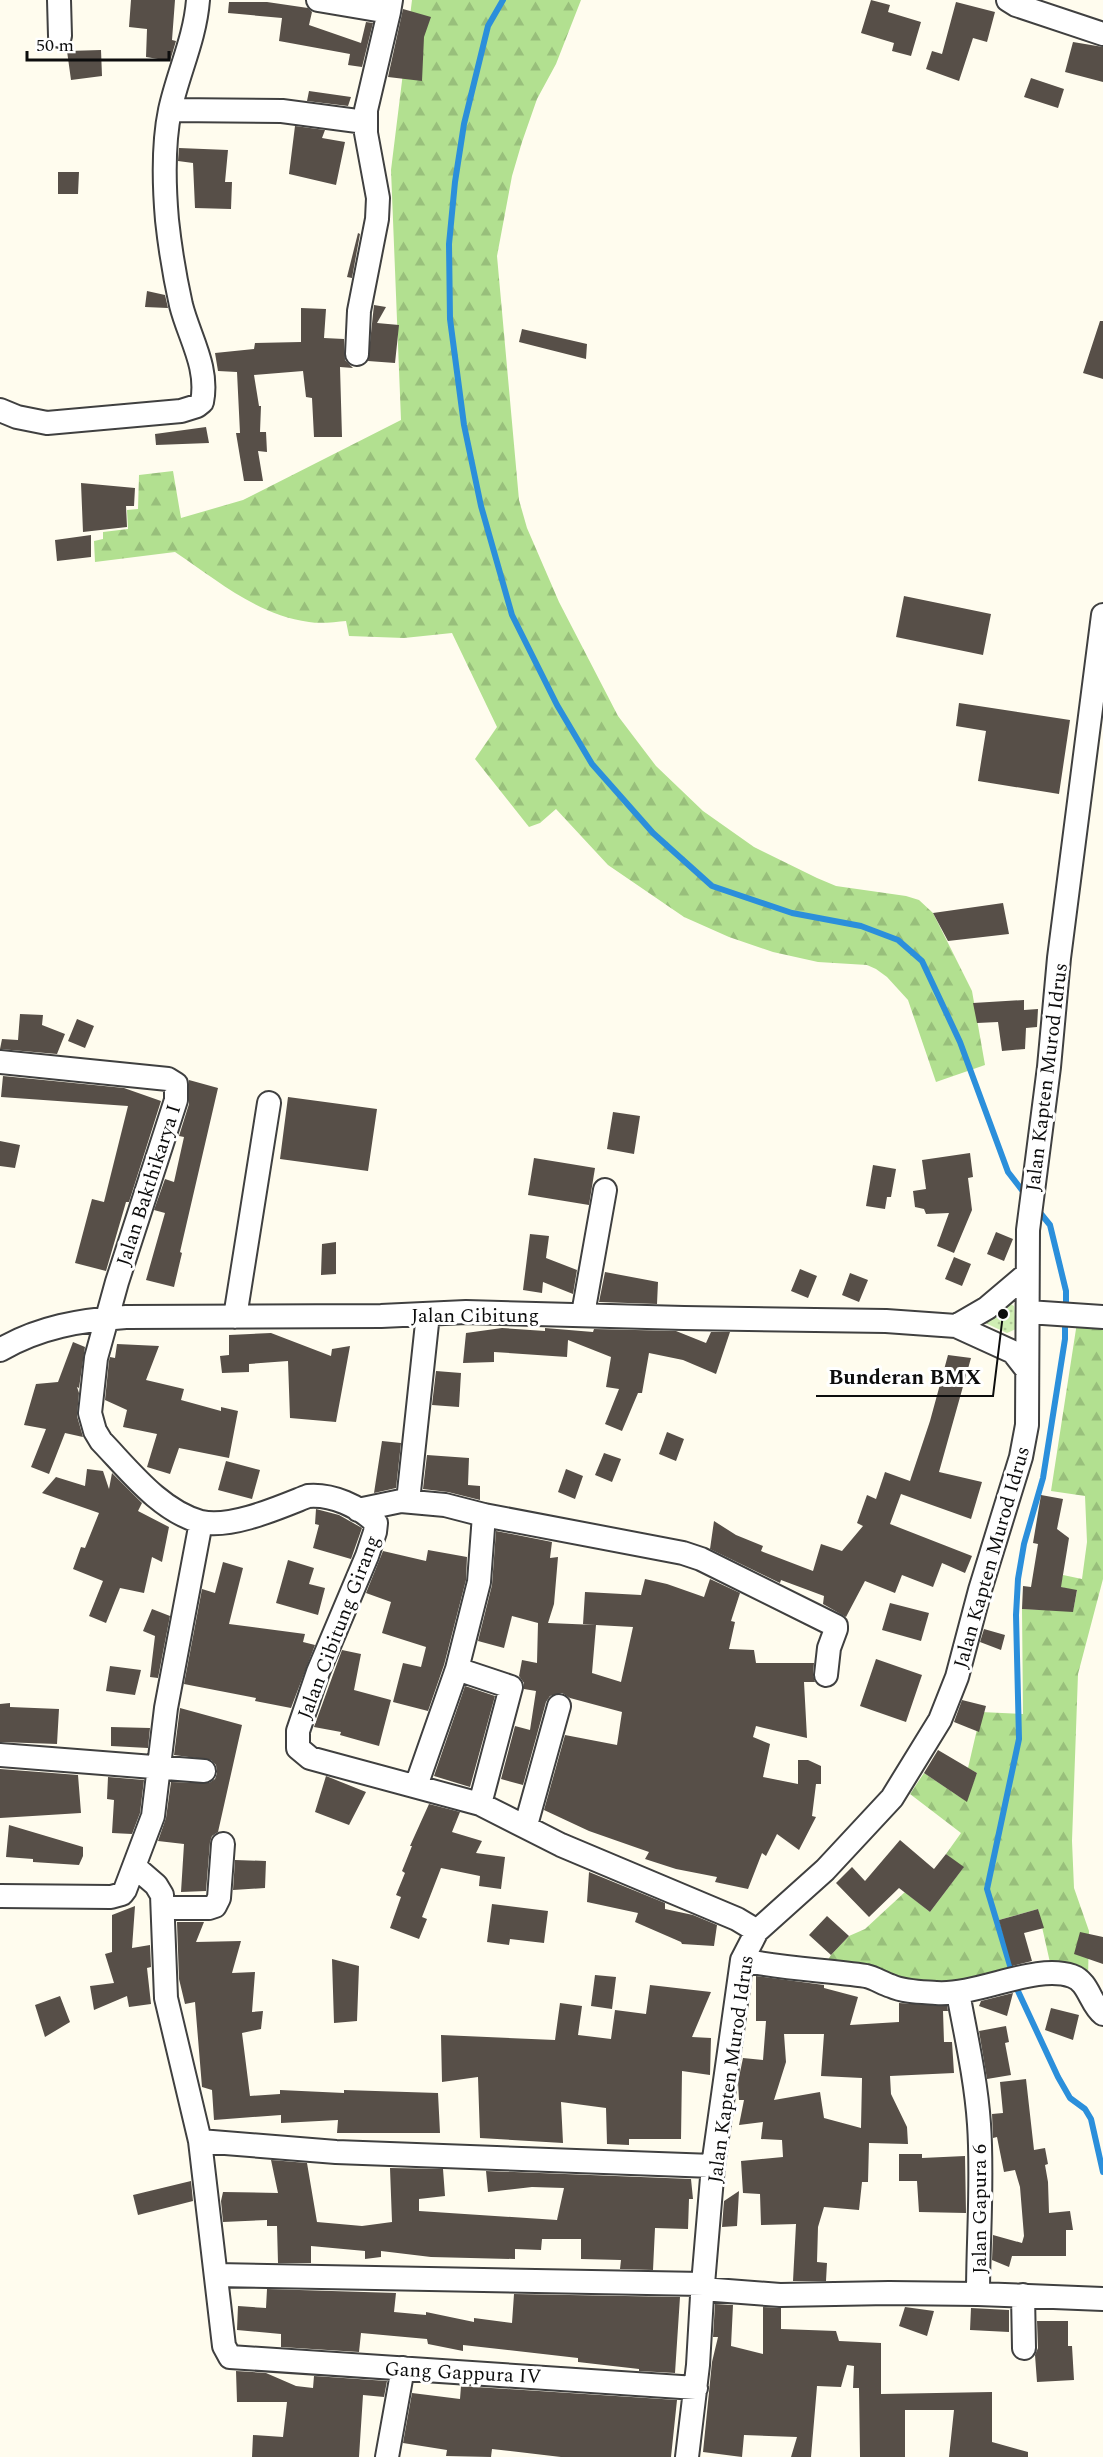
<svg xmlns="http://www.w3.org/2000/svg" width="1103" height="2457" font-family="Spectral,serif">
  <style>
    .forest { fill: url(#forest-firs) }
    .park { fill: url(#park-dots) }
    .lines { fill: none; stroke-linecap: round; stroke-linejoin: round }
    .stream { stroke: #2b8fdb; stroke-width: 6 }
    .building { fill: #574f48; fill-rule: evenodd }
    .minor-casing { stroke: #404040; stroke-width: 26 }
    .minor { stroke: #fff; stroke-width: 22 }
    .labels { text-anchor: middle; stroke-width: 6; stroke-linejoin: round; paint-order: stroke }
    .street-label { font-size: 20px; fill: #0d0d0d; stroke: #fff }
    .leader { fill: none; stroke: #0d0d0d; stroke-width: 2 }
    .callout-dot { fill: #0d0d0d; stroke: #fff; stroke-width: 2 }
    .callout-label { font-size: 21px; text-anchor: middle; font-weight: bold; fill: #0d0d0d; stroke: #fff; stroke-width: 6; stroke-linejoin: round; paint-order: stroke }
  </style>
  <defs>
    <pattern id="forest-firs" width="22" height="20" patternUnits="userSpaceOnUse" patternTransform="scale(1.5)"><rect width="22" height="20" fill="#b2e090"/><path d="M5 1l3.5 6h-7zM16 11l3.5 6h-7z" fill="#98bf7b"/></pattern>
    <pattern id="park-dots" width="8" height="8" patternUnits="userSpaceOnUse" patternTransform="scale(1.5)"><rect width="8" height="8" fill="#cfeeb3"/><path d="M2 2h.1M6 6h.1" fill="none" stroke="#b1cb99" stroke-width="1.8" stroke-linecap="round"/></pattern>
  </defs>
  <rect width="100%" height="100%" fill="#fffcee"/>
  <path class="forest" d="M412,0H581L556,64L537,99L522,142L512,176L497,256L519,500L527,528L559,602L618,716L656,766L703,811L754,847L817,878L836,886L906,896L919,900L933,913L972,991L985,1065L936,1082L908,1000L887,977L876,969L867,965L818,962L773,952L729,937L684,917L608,865L556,809L540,823L529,827L475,759L497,727L452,633L404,638L349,636L346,621C335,622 321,624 309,622C257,615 217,580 175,552L95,562L94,541L103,539V532L128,529L127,510L138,509L139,475L173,471L181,518L243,500L401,420L391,170Z
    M1078,1316L1103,1318V1579L1078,1674L1072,1841L1074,1888L1089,1931L1088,1979L1051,1967L1038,1909L999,1920L1014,1975L924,1987L824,1966L831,1955L849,1936L865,1929L905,1892L930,1912L963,1868L946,1854L961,1833L910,1794L924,1773L966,1801L977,1773L968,1768L981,1712L1023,1714L1022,1609L1073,1611L1077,1591L1060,1587L1063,1575L1082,1579L1087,1542L1085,1496L1051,1491Z"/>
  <path class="park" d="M1009,1303L1014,1306L1016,1329L1007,1333L983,1322Z"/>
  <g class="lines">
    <path class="stream" d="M503,0L488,26L464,124L455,182L449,244L450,319L464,425L481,506L512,615L557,705L592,764L653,833L712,886L792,913L861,926L898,940L922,961L960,1042L1008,1172L1025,1194
      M1037,1209L1050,1225L1066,1291V1310
      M1065,1320V1339L1043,1478L1024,1544L1018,1579L1016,1615L1019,1739L987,1889L1017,1989L1058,2077L1070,2098L1085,2109L1091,2119L1103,2172"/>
  </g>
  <path class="building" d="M131,0H175L172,40L176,41L170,61L146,57L147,29L129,27Z
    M871,0L890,5L888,12L921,22L911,56L892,51L894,43L861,33Z
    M229,2H267L308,8L312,12L309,25L361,43L366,22L373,23L362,67L348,65L350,54L279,41L282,18L228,13Z
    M956,2L995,12L987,42L973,38L959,81L926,69L932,51L942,54Z
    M403,9L431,17L424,37L422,81L388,77Z
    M1073,42L1103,47V82L1065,72Z
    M101,50L102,76L71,80L67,51Z
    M1031,78L1064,89L1058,108L1024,97Z
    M309,91L351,97L348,106L307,101Z
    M295,126L325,130L322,138L345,142L336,185L289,174Z
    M179,148L228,150L225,182H232L231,209L195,208L193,163L178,161Z
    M58,172H79L78,194H58Z
    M358,233L360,234L352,278L347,277Z
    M147,291L165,295L168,308L145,307Z
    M374,305L386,307L377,323L399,325L395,363L368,361Z
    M301,308L326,309L324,338L344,339L345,360L353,368L340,367L342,437H314L312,398L306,397L303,371L254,375L259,406H261L260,432H266L267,452L258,451L263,481H244L236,433H240L237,372L218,371L215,353L254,349L255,343L301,342Z
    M1100,321H1103V379L1083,373Z
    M522,329L587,344L586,359L519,342Z
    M206,427L209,443L156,445L155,434Z
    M81,483L135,488L134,506H126L127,527L83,532Z
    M91,535V557L57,561L55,540Z
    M904,596L991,614L983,655L896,637Z
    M959,703L1070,720L1059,794L978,781L986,731L956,726Z
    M1003,903L1009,934L948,941L933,913Z
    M1024,1000V1010L1038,1009L1037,1027L1026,1028L1025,1049L1002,1051L998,1022L977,1023L973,1003Z
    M20,1014L43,1015L42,1025L65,1034L57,1054L0,1049L2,1039L18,1040Z
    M77,1019L94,1026L85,1048L68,1041Z
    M3,1076L124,1088L161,1101L129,1202H126L106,1271L75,1263L92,1199L104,1202L128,1106L1,1097Z
    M189,1080L218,1088L180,1252L182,1253L174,1287L146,1280L165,1213L154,1210L165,1179L174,1182L184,1137L179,1136L189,1104Z
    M288,1097L377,1109L368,1171L280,1159Z
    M613,1112L640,1116L634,1154L607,1149Z
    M0,1141L20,1145L15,1168L0,1166Z
    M970,1153L973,1177L968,1178L972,1210L954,1253L937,1246L949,1213L926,1214L924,1209L915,1207L913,1191L926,1189L922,1160Z
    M534,1158L595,1168L589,1205L528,1195Z
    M873,1165L896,1169L891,1197H887L885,1209L866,1206Z
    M996,1232L1013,1239L1004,1261L987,1254Z
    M530,1234L549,1236L546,1258L577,1270L573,1294L543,1282L542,1293L523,1290Z
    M336,1242V1274L321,1275L322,1244Z
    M954,1257L971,1264L962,1286L945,1279Z
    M800,1269L817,1276L808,1298L791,1291Z
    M605,1272L658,1282L657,1304L599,1302Z
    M850,1273L868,1280L859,1302L842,1295Z
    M502,1328L545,1331V1328L593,1332L594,1329L676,1331L706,1343L711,1332H730L716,1374L683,1360L649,1353L642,1393H638L622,1431L605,1424L619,1389L606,1387L611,1357L568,1340L567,1357L494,1352V1362L463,1363L466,1333Z
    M271,1333L331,1356L332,1349L350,1346L336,1422L290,1418L288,1361L249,1364V1372L222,1373L220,1356L229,1355V1335Z
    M73,1342L85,1347L79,1388L77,1387L79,1393L77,1416L83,1437L65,1433L49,1474L31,1467L46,1429L24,1425L36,1384L58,1382Z
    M117,1344L159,1346L146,1380L184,1389L181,1400L221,1411V1407L238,1411L229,1458L179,1448L170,1474L147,1467L157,1434L123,1427L127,1410L105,1400L109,1361L110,1357L115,1358Z
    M948,1355L971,1358L939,1472L982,1482L971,1519L901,1494L890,1524L972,1556L965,1573L942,1563L933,1587L902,1575L895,1593L865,1581L846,1617L823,1604L824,1596L781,1580L780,1583L710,1549L714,1521L736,1535L763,1546L761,1551L813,1571L821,1544L842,1551L863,1526L857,1523L867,1495L876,1499L885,1472L910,1481L930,1421Z
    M436,1371L461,1373L459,1407L432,1405Z
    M667,1432L684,1439L676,1461L659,1454Z
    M382,1441L401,1443L396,1488L374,1493Z
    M604,1453L621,1459L612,1482L595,1475Z
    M427,1455L469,1458L468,1485L480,1486V1500L448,1492L423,1489Z
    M226,1461L260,1470L252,1499L218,1490Z
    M87,1469L103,1471L109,1489L112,1473L142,1503L138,1511L169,1527L162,1562L152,1557L144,1593L120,1588L106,1623L89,1616L103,1581L73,1569L81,1547L85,1548L99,1513L42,1493L56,1477L85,1486Z
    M566,1469L583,1476L575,1499L558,1492Z
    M1041,1495L1063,1499L1057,1529L1069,1538L1061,1587L1077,1590L1073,1612L1022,1609L1023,1586L1031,1587L1038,1544L1033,1543Z
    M316,1509L339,1515L362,1528L351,1559L313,1548L319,1525L315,1524Z
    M496,1531L552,1542L550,1558L558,1557L554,1604L548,1623L596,1625L583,1624L585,1592L641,1595L645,1579L667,1584L704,1597L710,1579L740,1593L731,1621L735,1622L729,1649L754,1650L756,1663H814L813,1674L815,1682H804L807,1738L756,1726L753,1737L770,1744L763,1777L798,1784V1760H808L821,1766V1784H816L812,1816L816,1817L799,1850L777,1834L766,1856L762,1853L748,1889L715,1882L717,1877L676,1869L645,1859L649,1852L589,1831L544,1810L565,1735L617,1745L622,1712L570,1698L562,1693L550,1696L546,1702L523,1785L501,1779L515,1726L530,1730L536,1691L524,1689V1683L519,1676L522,1660L537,1663L538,1623L512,1616L504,1648L478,1641L492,1585ZM596,1625L633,1627L621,1682L592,1673Z
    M428,1550L467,1557L466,1580L444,1665L428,1711L393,1702L403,1663L421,1667L426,1647L382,1633L391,1602L366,1593L383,1551L426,1561Z
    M288,1560L314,1568L309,1584L325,1588L318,1615L276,1603Z
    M223,1562L243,1568L229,1624L305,1634L303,1642L315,1645L291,1708L255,1701L256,1698L184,1684L202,1589L215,1593Z
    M890,1603L929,1613L921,1641L882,1630Z
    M152,1609L170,1616L158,1678L150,1677L155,1636L143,1631Z
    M984,1629L1005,1635L1001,1650L980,1642Z
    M342,1650L361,1654L354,1690L391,1700L379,1746L340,1735L341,1732L314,1727Z
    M876,1659L922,1675L906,1722L860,1706Z
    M110,1666L141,1670L135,1695L106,1691Z
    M465,1686L495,1696L470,1787L434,1776Z
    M962,1700L986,1706L979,1732L954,1722Z
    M10,1703V1707L59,1709L57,1744L0,1742V1704Z
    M180,1708L242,1725L218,1832L212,1836L210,1842L206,1891L181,1892L184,1844L158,1841L166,1818L171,1782L209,1783L215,1779L217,1773L216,1765L211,1760L174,1755Z
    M111,1727L150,1728L148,1748L111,1746Z
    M938,1750L977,1773L967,1802L924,1773Z
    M0,1769L78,1775L81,1813L0,1818Z
    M326,1776L366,1792L349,1825L315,1812Z
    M108,1777L144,1780L140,1813L132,1834L112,1833L114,1800L107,1799Z
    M429,1804L460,1812L452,1832L482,1841L476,1853L505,1857L501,1889L479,1886L480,1876L441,1868L422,1917L427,1919L419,1939L390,1928L401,1897L396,1895L405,1873L402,1871L412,1846H410Z
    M9,1825L83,1847V1856L79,1865L33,1862V1859L6,1857Z
    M900,1840L934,1869L946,1854L964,1867L930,1912L899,1888L869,1917L836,1883L852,1867L865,1881Z
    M235,1860L266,1861L265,1888L233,1890Z
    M589,1872L665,1903V1909L693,1915L717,1925L714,1946L682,1944L681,1942L635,1922L638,1913L587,1902Z
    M492,1904L548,1911L544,1943L510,1939L509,1945L487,1942Z
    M135,1906L132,1948L150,1945L151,1967L147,1968L151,2004L129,2007L127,1996L94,2010L90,1986L114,1983L105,1954L112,1952V1915Z
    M1038,1909L1044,1928L1024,1933L1032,1961L1012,1966L999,1920Z
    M827,1916L849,1936L831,1955L809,1935Z
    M177,1922H204L196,1942L241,1941L232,1973L255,1972L252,2012L263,2011L261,2029L242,2033L250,2096L280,2094V2090L344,2093V2090L438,2093L440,2133H337L338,2120L281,2123V2115L214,2120L212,2090L202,2087L195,2002L185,2004L179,1979Z
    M1080,1932L1103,1937V1964L1074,1954Z
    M332,1959L359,1966L357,2021L334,2023Z
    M595,1975L616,1977L612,2009L591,2006Z
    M756,1976L824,1985V1988L858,1997L850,2025L899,2022V2003L947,2006L948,2011H943L944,2042H952L954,2073L890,2076L891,2094L907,2127L908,2144L869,2143L868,2182H862L859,2210L824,2207L818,2227L817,2262L827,2263L826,2281H793L796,2224L761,2225L760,2194L743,2193L741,2161L783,2157L782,2140L761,2139L763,2122L739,2125L744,2100H739L738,2082L743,2058L763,2060L766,2021H756ZM784,2034H824L821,2076L862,2078L861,2128L824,2118L820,2092L774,2100L786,2062Z
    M650,1985L711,1992L692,2037L711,2038L710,2075L682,2071L681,2139H629V2145L607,2144L606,2108L561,2102L563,2143L480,2138L478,2077L442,2082L441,2035L555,2040L560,2003L582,2006L578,2035L611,2039L615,2010L646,2014Z
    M1013,1993L1007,2016L979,2006L981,2001Z
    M60,1996L70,2022L45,2037L35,2005Z
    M1051,2008L1079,2015L1073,2040L1045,2030Z
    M1006,2026L1009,2042L1005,2043L1011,2075L987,2079L979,2031Z
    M1026,2079L1034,2150L1045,2148L1048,2164L1045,2165L1048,2182L1049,2213L1070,2211L1073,2230H1066V2256H1012L1009,2267L992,2260L993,2235L1022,2243L1024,2236L1020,2187L1015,2170L1004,2172L997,2137L993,2138L992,2114L1003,2113L1000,2082Z
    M899,2154H922V2158L965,2156L966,2213L919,2212L917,2181H899Z
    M271,2160L307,2163L317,2222L362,2226L392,2222L390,2168L443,2169L445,2196L419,2199V2211L557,2220L564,2188L532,2187L488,2192L486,2171L691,2179L693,2199H689L688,2229L655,2228L653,2270L620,2269L621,2260L581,2259V2239H542L541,2250L515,2249V2259L431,2257L381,2251V2257L365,2259V2251L311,2246V2263H278L277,2226H267V2220L223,2222L221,2201L223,2192L278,2193Z
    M191,2181L193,2201L138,2215L133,2195Z
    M739,2191L737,2226L722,2227L724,2201Z
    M267,2289L396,2293L394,2312L426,2315V2312L474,2322V2318L512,2323L514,2294L680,2297L675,2373L639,2371V2369L578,2362V2358L463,2345V2351L428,2344L427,2339L361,2333L359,2352L281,2347V2334L237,2330L238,2306L266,2308Z
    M715,2304L733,2305L731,2346L763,2354V2307L781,2308V2329L836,2331L839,2341L881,2343V2394L992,2392V2442L1028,2452V2457H949L954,2410H905V2457H860L859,2388H853L854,2366L847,2365L841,2387L817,2386L811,2457H791L797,2437L744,2435L742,2457L703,2452L712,2362L718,2337H713Z
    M905,2307L934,2311L927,2336L899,2326Z
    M971,2308L1009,2310V2332L970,2330Z
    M1037,2321H1068V2346H1072L1074,2380L1037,2382L1035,2355L1038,2348Z
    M236,2371L266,2373L296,2386L313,2388L314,2376L387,2381L384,2397L363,2395L359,2457H252L253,2435L283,2437L287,2402H237Z
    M461,2386L677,2400L671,2457H561L492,2449L491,2457L446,2456L447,2450L403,2443L412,2393L460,2399Z"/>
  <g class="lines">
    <g class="minor-casing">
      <path id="minor" d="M59,0L60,36
        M318,0L389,12L391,0
        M1008,0L1016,5L1103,34
        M170,110L282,111L365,122
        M357,354L359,311L377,219L378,198L366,133V110L389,12
        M0,410L17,417L47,423L181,411L197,406L202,402C209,367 189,337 181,305C175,278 170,248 167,220C164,185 163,144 170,110C178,73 195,39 198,0
        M0,1062L168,1079L176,1084V1100L117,1282L96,1358L90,1413L95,1431L101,1441C129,1470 160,1511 201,1522C231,1529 280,1507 308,1496C332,1494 359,1506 376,1523L375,1532L367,1556L318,1672L298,1731V1748L310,1758L480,1804L561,1845L737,1919L757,1931
        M1028,1312L1103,1317
        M583,1314L605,1190
        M235,1317L269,1103
        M956,1326L987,1308L1027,1274
        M0,1350C39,1327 81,1320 126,1317L381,1316L466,1312L684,1318L886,1321L956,1326L1013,1352L1027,1370
        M408,1501L428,1314
        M358,1510L401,1501L445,1505L484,1515L683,1553L701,1559L836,1626V1629L829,1648L826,1675
        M457,1669L511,1687L480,1804
        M0,1755L204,1771
        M416,1786L457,1669L479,1582L484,1515
        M526,1825L559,1706
        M134,1866L156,1885L162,1895L166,1998L200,2141L224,2346L230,2357L696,2388
        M0,1896L111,1897L122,1894L125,1890L153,1816L166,1708L201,1522
        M163,1908H209L215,1906L219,1898L223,1844
        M742,1960C783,1969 825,1970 866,1976C875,1978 882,1983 891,1986C904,1992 922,1992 936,1993C979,1996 1035,1963 1072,1976C1089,1982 1090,2004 1103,2014
        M200,2141L336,2152L713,2166
        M216,2275L703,2284
        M702,2289L780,2295L889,2293L978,2294C978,2238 983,2181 979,2124C976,2080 966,2036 958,1993
        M978,2294L1103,2299
        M1023,2295L1024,2348
        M387,2457L403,2368
        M687,2457L698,2365L702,2296L713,2166L742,1960L757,1931L825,1870L892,1798L940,1720L957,1677L980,1590L1021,1457L1027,1425L1028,1230L1049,1067L1059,958L1103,615"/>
    </g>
    <use href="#minor" class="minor"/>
  </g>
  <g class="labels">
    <g class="street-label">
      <text transform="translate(1046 1077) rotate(-83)" y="7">Jalan Kapten Murod Idrus</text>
      <text transform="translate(148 1185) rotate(-72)" y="7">Jalan Bakthikarya I</text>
      <text x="475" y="1322">Jalan Cibitung</text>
      <text transform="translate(991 1557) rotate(-74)" y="7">Jalan Kapten Murod Idrus</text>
      <text transform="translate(338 1627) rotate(-69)" y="7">Jalan Cibitung Girang</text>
      <text transform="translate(730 2069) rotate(-82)" y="7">Jalan Kapten Murod Idrus</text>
      <text transform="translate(979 2209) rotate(-90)" y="7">Jalan Gapura 6</text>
      <text transform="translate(463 2372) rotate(3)" y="7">Gang Gappura IV</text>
    </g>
  </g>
  <path class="leader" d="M1003 1314L993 1396H816"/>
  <circle class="callout-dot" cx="1003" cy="1314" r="6"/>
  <g class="callout-label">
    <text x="905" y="1384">Bunderan BMX</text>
  </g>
  <path d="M27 51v9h142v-9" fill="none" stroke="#0d0d0d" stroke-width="3"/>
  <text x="36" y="51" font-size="18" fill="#0d0d0d" stroke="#ffffff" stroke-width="4.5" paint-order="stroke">50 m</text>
</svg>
